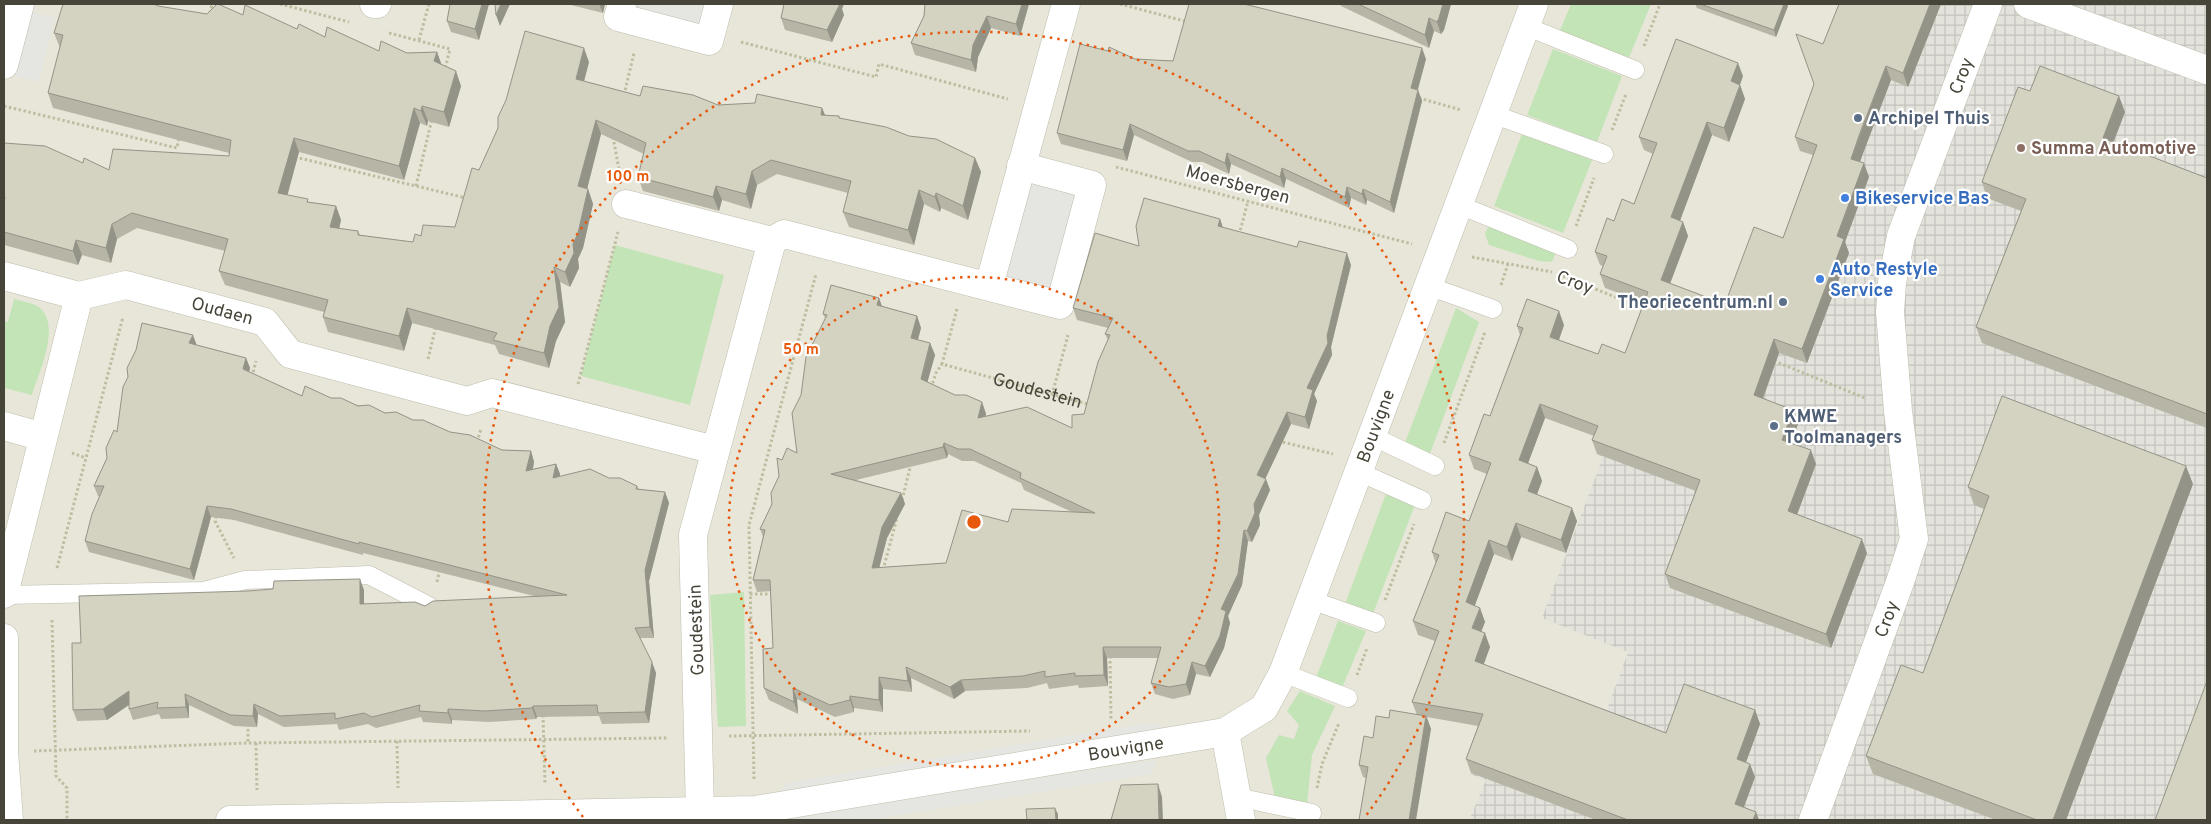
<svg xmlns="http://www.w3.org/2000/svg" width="2211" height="824" font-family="Overpass,sans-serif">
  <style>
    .residential { fill: #e7e6d9 }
    .industrial { fill: url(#industrial-grid) }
    .green { fill: #c3e4b7 }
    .parking { fill: #e5e5e1 }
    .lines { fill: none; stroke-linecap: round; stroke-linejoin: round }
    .service-casing { stroke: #bebdad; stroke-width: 19 }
    .minor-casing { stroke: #bebdad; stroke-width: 29 }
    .tertiary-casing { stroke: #bebdad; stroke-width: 29 }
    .path { stroke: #bfbda0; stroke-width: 3; stroke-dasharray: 2.5 2.5; stroke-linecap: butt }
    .service { stroke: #fff; stroke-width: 18 }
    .minor { stroke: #fff; stroke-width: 28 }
    .tertiary { stroke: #fff; stroke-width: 28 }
    .wall { fill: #b6b5a6; fill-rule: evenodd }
    .shaded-wall { fill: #949387 }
    .building { fill: #d4d2c1; stroke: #949387; fill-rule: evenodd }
    .ring { fill: none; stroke: #e8590c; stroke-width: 2.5; stroke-dasharray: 2.5 5 }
    .service-dot { fill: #5c6f8a; stroke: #fff; stroke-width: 2 }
    .education-dot { fill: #8d6e63; stroke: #fff; stroke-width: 2 }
    .shop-dot { fill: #3f7fe0; stroke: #fff; stroke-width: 2 }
    .labels { text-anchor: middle; stroke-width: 4.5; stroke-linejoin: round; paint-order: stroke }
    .street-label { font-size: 18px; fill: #474539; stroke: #fff }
    .service-label { font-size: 18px; font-weight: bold; fill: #4e5e75; stroke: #fff; text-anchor: start }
    .education-label { font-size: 18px; font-weight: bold; fill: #785e54; stroke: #fff; text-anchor: start }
    .shop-label { font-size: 18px; font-weight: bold; fill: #366cbe; stroke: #fff; text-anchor: start }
    .centre { fill: #e8590c; stroke: #fff; stroke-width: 2.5 }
    .ring-label { font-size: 15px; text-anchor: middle; font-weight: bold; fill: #e8590c; stroke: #fff; stroke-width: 4.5; stroke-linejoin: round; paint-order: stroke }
  </style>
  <defs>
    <pattern id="industrial-grid" width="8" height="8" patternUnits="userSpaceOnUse" patternTransform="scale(1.25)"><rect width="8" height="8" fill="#e3e2db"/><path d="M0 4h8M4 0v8" fill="none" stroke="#c4c3bd"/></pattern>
  </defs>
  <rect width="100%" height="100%" fill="#f3f3ea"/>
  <path class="residential" d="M4,4H1850L1800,150L1822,159L1788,251L1724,333L1596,454L1603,457L1628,652L1603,720L1504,684L1470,773L1486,780L1469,820H4Z"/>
  <path class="industrial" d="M1850,4H2207V820H1469L1486,780L1470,774L1488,728L1603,720L1628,652L1542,618L1603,457L1596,454L1651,306L1724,333L1787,251L1821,159L1800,150Z"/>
  <path class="green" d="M1571,4H1651L1628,60L1559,33Z
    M1553,49L1622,76L1597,142L1527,115Z
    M1522,134L1592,160L1563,233L1494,206Z
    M1490,223L1557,250L1552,262L1539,261L1489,245L1485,234Z
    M615,245L724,275L690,405L581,376Z
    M14,299C21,301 34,303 40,308C61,327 39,372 32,395L4,388V321L8,322Z
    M1456,308L1479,322L1428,459L1403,448Z
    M1387,491L1415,505L1372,616L1345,604Z
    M744,592L746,726L718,727L710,595Z
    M1338,621L1366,631L1342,688L1316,678Z
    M1300,691L1335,706L1312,755L1307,804L1275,798L1266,758L1279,735L1294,739L1299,725L1287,711Z"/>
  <path class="parking" d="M622,4H719L709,41Z
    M31,12L55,18L39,82L15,76Z
    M1021,166L1092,185L1060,305L989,286Z
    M1155,722L1169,731L776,797L787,783Z
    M1157,760L1151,774L869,820H769Z"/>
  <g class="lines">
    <g class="service-casing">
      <path id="service" d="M1525,26L1635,70
        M1492,114L1604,154
        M1459,205L1568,249
        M1428,286L1493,309
        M1372,436L1435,466
        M1359,472L1422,500
        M4,595L204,591L245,580L369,575L429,606
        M1311,600L1376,623
        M1283,673L1348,698
        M1237,797L1312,813"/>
    </g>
    <g class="minor-casing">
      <g id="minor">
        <path d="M374,4H377"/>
        <path d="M622,4L618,17L709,41L719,4"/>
        <path d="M2028,4L2207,70"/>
        <path d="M4,65L20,4"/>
        <path d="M626,204L772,241"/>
        <path d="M4,276L79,296L4,594"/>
        <path d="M989,286L1066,4"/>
        <path id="s2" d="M79,296L126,285L265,322L290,354L467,401L492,393L715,450"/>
        <path d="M4,426L43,437"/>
        <path d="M4,638V751L9,820"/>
        <path d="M1225,732L1241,820"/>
        <path d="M700,812L693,535L772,241L784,234L1060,305L1092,185L1021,166"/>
      </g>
    </g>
    <g class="tertiary-casing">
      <g id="tertiary">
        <path id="s3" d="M230,820L755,810L1225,732L1264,708L1283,673L1534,4"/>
        <path id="s4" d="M1813,820L1900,582L1914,539L1898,411L1890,312L1892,283L1901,236L1988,4"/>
      </g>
    </g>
    <g class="path">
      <path d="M280,4L349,22"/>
      <path d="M1120,4L1188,22"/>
      <path d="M210,13L212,4"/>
      <path d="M389,33L450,49L445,69"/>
      <path d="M419,40L429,4"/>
      <path d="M741,42L876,77L879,64L1008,99"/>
      <path d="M1644,46L1660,4"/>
      <path d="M624,95L634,53"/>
      <path d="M1419,98L1461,110"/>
      <path d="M4,106L177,148L179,137"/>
      <path d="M1612,130L1626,94"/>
      <path d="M613,137L620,175"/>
      <path d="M295,157L466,198"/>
      <path d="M1116,167L1412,244"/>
      <path d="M416,186L432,119"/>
      <path d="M1576,226L1594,178"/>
      <path d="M1239,235L1248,201"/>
      <path d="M1472,257L1552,272"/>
      <path d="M1563,276L1645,309"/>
      <path d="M1501,285L1508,264"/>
      <path id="s1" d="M957,309L942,364L1091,405"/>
      <path d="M428,359L436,326"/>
      <path d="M1774,361L1865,398"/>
      <path d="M252,377L256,361"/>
      <path d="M578,384L618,232"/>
      <path d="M931,388L936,373L942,364"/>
      <path d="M1052,395L1068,335"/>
      <path d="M1278,441L1333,454"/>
      <path d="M477,442L481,429"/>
      <path d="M1444,443L1485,332"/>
      <path d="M72,453L86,458"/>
      <path d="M902,500L911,464"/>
      <path d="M216,516L215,521L234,558"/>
      <path d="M57,568L123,317"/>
      <path d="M883,570L897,518"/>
      <path d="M437,582L440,568"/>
      <path d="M750,594H775"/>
      <path d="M1385,600L1414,524"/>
      <path d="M52,620L56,776L67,788V820"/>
      <path d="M1110,656L1111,720"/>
      <path d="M1357,675L1367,648"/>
      <path d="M543,715L545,783"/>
      <path d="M248,724V743"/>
      <path d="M729,736L1030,731"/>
      <path d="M397,741L398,788"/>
      <path d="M256,743L257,790"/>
      <path d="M34,751L248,743L668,738"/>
      <path d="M754,779L749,525L816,274"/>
      <path d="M1317,788L1322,764L1339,723"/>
    </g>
    <use href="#service" class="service"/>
    <use href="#minor" class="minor"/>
    <use href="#tertiary" class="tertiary"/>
  </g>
  <path class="wall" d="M450,4H489L479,40L451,32L447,21Z
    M567,4H605L603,13Z
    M925,4H1029L1020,36L991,28L978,57L976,72L915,55L911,43L924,16Z
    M1340,4H1451L1444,30L1441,34L1434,31L1429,48L1341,6Z
    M1695,4H1787L1788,6L1776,37L1697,8Z
    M1839,4H1941L1908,87L1891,80L1865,147L1860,162L1869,177L1845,242L1849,253L1807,363L1779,353L1763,399L1793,410L1798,424L1791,443L1816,464L1797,515L1867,553L1831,648L1670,588L1665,574L1696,491L1597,454L1592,440L1594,436L1545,418L1528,463L1537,467L1542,481L1537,494L1577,521L1566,553L1521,537L1512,561L1494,554L1474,606L1480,608L1485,622L1481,632L1490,647L1483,664L1666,733L1755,710L1760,724L1746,762L1755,777L1744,807L1756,812L1759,820H1596L1471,773L1466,759L1478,726L1427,717L1431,729L1366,778L1363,777L1359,765L1373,738L1389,718L1417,715L1412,702L1435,641L1418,635L1413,621L1436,564L1432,552L1469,521L1487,474L1474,469L1469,455L1490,416L1520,335L1517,326L1564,325L1559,340L1598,354L1625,353L1644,302L1605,288L1600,274L1603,266L1600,265L1595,252L1614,221L1634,204L1653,154L1644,150L1639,137L1743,76L1740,85L1745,99L1729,142L1712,135L1680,221L1683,222L1688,236L1670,284L1725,304L1783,238L1813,155L1800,151L1795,137L1814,84L1823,44Z
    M158,6L207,14L243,15L379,51L407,53L437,52L442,65L461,86L449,127L428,121L427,126L420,123L404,180L299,152L287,195L309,202L336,206L341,220L339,229L358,231L360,235L413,242L421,236L455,227L479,170L589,62L584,81L640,96L718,105L822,108L825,115L839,116L840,119L909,136L975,158L981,172L968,220L941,208L940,212L924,204L914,245L849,227L843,212L848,193L777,174L757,185L751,209L722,200L719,211L643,191L638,177L644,154L601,134L587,189H588L593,204L583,248L578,259L579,268L570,287L560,282L565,322L556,341L549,368L499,354L495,345L412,323L404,351L328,332L323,317L324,312L225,285L219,271L225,251L137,228L117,239L111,263L82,255L78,265L4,245V143L109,170L229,156V153L53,108L48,93L60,48L54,33Z
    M842,9L844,15L832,42L785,30L781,18Z
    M1135,59L1173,61L1426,59L1418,90L1422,101L1394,213L1367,200L1366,205L1351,198L1349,208L1286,179L1284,188L1231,164L1229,174L1203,162H1192L1134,135L1127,161L1061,144L1057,133Z
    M2125,112L2113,142L2207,178V428L1982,343L1976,327L2021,211L1987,198L1982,182Z
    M1220,219L1223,228L1351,265L1331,347L1332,355L1314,394L1317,401L1309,429L1291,424L1265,478L1270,490L1259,515L1260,525L1252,542L1248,541L1242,585L1228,616L1230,623L1224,648L1210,677L1196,674L1190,695L1173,699L1155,694L1151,683L1158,658H1107L1108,686L1079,688L1078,685L1049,689L1047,683L1027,688L965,691L954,699L911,678L912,692L883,689V712L854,708V712L835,717L797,699L798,714L769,700L764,688L773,648L771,591L757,592L753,580L763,537L760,529L772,504L779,476L782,460L797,453L801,395L825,318L823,314L879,298L882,306L917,316L921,328L918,340L930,343L935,355L927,382L955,395L982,402L986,414V416L1072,428L1084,414L1108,340L1105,334L1108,328L1077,320L1073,308L1139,246ZM948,454L962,461H974L1021,483L1024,490L1072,512L1008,522L946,563L879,568L887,538L905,504L901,493L856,480L947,458Z
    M197,345L246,358L250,368L249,372L302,396L331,398L413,420L502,450L531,451L534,462L533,469L556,464L560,474V477L609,478L637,486L639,489L665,492L669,503L649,581L654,638H640L656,673L649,723L602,724L599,716L537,717L536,719L489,722L452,720V724L423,722L421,717L376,728L368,724L339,730L337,724L284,727L258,714L257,727L234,726L189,705V718L161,719L159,714L133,720L129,709V705L107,720L77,721L73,710L81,643L364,590V604L425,606L534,596L363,553V555L234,520L211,517L194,580L89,552L85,541L100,497L98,496L94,486L107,458L117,432L128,377Z
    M2193,484L2066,820H1996L1873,774L1866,756L1923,673L1984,509L1974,505L1968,487Z"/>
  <path class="shaded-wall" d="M482,4H489L479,40L475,29Z
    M501,4H510L500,26L496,15Z
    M599,4H605L603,13Z
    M836,4H844L842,9L844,15L832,42L827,30Z
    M1022,4H1029L1020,36L1016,24Z
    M1443,4H1451L1444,30L1441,34L1437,22Z
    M1784,4H1787L1788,6L1776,37L1774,30Z
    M1930,4H1941L1908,87L1903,73Z
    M987,16L991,28L978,57L976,72L971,60L973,45Z
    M1429,18L1434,31L1429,48L1425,35Z
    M584,48L589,62L581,93L576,79Z
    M1422,48L1426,59L1415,99L1411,88Z
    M437,52L442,67L434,61Z
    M1738,63L1743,76L1736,95L1731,81Z
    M1886,66L1891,80L1856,172L1851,159Z
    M456,71L461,86L449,127L444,112Z
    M1740,85L1745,99L1729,142L1724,128Z
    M1418,90L1422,101L1394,213L1390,202Z
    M2119,96L2125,112L2109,154L2103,138Z
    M422,106L428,121L427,126L421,111Z
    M414,108L420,123L404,180L399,166Z
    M822,108L828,122L821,115Z
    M596,120L601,134L584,201L578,186Z
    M1707,122L1712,135L1676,231L1671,217Z
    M1130,124L1134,135L1127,161L1123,150Z
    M294,138L299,152L284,208L278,193Z
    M1227,153L1231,164L1229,174L1225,163Z
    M975,158L981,172L968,220L963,206Z
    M1864,163L1869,177L1845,242L1849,253L1807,363L1802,349L1837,236Z
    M1282,168L1286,179L1284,188L1280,177Z
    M752,171L757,185L751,209L746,194Z
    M716,186L722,200L719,211L713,197Z
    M1347,187L1351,198L1349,208L1345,197Z
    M588,189L593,204L583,248L578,259L579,268L570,287L565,272Z
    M1363,189L1367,200L1366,205L1362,194Z
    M919,190L924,204L914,245L908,230Z
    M936,193L941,208L940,212L935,197Z
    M336,206L341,220L336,242L330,227Z
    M1220,219L1224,231L1218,226Z
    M1683,222L1688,236L1666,294L1661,280Z
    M112,224L117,239L111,263L106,248Z
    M76,240L82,255L78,265L73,251Z
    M1347,253L1351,265L1331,347L1332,355L1314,394L1317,401L1309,429L1305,417L1307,388L1327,336Z
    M554,267L560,282L565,322L556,341L549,368L544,353Z
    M879,298L883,310L877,305Z
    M407,308L412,323L404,351L399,336Z
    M1559,311L1564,325L1555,351L1550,337Z
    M917,316L921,328L915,350L911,338Z
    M193,335L197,346L189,343Z
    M1774,339L1779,353L1759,409L1754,395Z
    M930,343L935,355L925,391L921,379Z
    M246,358L250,368L247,380L243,369Z
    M982,402L986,414L982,429L978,418Z
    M1540,404L1545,418L1524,474L1519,460Z
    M1793,410L1798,424L1787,454L1782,440Z
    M1287,412L1291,424L1262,486L1257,475Z
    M944,443L948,454L947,458L943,447Z
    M1811,450L1816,464L1793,525L1788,511Z
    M531,451L534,462L530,482L526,471Z
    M556,464L560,474L557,489L553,478Z
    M2186,466L2193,484L2066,820H2053Z
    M1537,467L1542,481L1533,505L1528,491Z
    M1266,479L1270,490L1259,515L1260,525L1252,542L1247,531L1254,504Z
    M665,492L669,503L649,581L654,638L650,627L645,570Z
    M901,493L905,504L887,538L876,580L872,568L882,527Z
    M207,506L211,517L194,580L190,569Z
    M1572,508L1577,521L1566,553L1561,540Z
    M1516,523L1521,537L1512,561L1507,547Z
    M1244,530L1248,541L1242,585L1228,616L1230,623L1224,648L1210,677L1205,666Z
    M1862,539L1867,553L1831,648L1826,634Z
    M1489,540L1494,554L1471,616L1466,602Z
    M360,579L364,590V615L360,604Z
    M1480,608L1485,622L1477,642L1472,628Z
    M1485,633L1490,647L1480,675L1475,661Z
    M1103,647L1107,658L1108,686L1104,675Z
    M652,662L656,673L649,723L645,712Z
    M1192,662L1196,674L1190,695L1186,684Z
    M906,667L911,678L912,692L908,681Z
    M879,677L883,689V712L879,700Z
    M961,680L965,691L954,699L950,687Z
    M793,688L797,699L798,714L794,702Z
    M129,691L133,702L107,720L103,709Z
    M185,694L189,705V718L186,707Z
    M850,696L854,708V712L850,700Z
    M254,704L258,714L257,727L253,716Z
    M533,706L537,717L536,719L532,708Z
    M448,709L452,720V724L448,713Z
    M1755,710L1760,724L1742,773L1737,759Z
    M1426,716L1431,729L1416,820H1409Z
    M1750,764L1755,777L1740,817L1735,804Z
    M1158,784L1162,797L1163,820H1159Z
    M1055,808L1058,814V820H1056Z
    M1756,812L1759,820H1753Z"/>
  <path class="building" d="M63,4H154L158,6L207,14L217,4H218L243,15L245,5L297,29L299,24L325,37L327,27L379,51L381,41L407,53L437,52L434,61L456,71L444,112L422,106L421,111L414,108L399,166L294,138L278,193L308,199L307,202L336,206L330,227L358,231V235L413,242L415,234L421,236L423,225L455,227L472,168L479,170L498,128V117L506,100L525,31L584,48L576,79L640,96L643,86L693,95L718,105L755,103L757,94L822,108L821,115L839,116V118L886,127L909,136L936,139L975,158L963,206L936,193L935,197L919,190L908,230L843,212L851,181L771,160L752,171L746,194L716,186L713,197L638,177L646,143L596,120L578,186L588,189L578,233L573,244L574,253L565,272L554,267L559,307L550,326L544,353L493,340L497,333L407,308L399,336L323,317L328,300L219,271L228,239L132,213L112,224L106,248L76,240L73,251L4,232V203L5,197L4,196V143L45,146L83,163L84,158L109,170L113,149L229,156L231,140L48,93L63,35L54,33Z
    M450,4H482L475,29L447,21Z
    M495,4H501L496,15Z
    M784,4H840L827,30L781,18Z
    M925,4H1022L1016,24L987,16L973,45L971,60L911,43L924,16Z
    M1189,4H1244L1422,48L1411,88L1418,90L1390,202L1363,189L1362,194L1347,187L1345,197L1282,168L1280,177L1227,153L1225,163L1199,151H1188L1130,124L1123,150L1057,133L1080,44L1108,51L1109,47L1135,59L1173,61Z
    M1358,4H1443L1439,18L1437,22L1429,18L1425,35Z
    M1700,4H1784L1774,30Z
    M1839,4H1930L1903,73L1886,66L1860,133L1851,159L1864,163L1837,236L1844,239L1802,349L1774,339L1754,395L1793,410L1782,440L1811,450L1788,511L1862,539L1826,634L1665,574L1700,480L1592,440L1598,426L1540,404L1519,460L1537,467L1528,491L1572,508L1561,540L1516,523L1507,547L1489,540L1466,602L1480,608L1472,628L1485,633L1475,661L1666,733L1684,684L1755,710L1737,759L1750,764L1735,804L1756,812L1753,820H1628L1466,759L1483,714L1412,702L1439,631L1413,621L1439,555L1432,552L1446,512L1469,521L1491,463L1469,455L1484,414L1490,416L1523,328L1517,326L1527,299L1559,311L1550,337L1598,354L1602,344L1625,353L1648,292L1600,274L1607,256L1595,252L1607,218L1614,221L1622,199L1634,204L1657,143L1639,137L1676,39L1738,63L1731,81L1740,85L1724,128L1707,122L1671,217L1683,222L1661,280L1725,304L1754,227L1783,238L1817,145L1795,137L1814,84L1796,34L1823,44Z
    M2040,66L2119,96L2103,138L2207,178V414L1976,327L2026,199L1982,182L2018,87L2030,91Z
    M1144,198L1220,219L1218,226L1297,247L1299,241L1347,253L1327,336L1328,343L1307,388L1313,390L1305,417L1287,412L1257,475L1266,479L1254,504L1255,513L1247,531L1244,530L1238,574L1221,609L1226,611L1220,636L1205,666L1192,662L1186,684L1169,687L1151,683L1161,647H1103L1104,675L1075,676V673L1045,677V671L1023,676L961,680L950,687L906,667L908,681L879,677V700L850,696V700L830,705L793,688L794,702L764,688L763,649L773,648L770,580H753L765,530L760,529L772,504L771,493L779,476L777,458L782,460L787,448L797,453L792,413L801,395L806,357L827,315L823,314L831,285L879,298L877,305L917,316L911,338L930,343L921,379L955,395H966L982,402L978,418L1027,407L1072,428V415L1084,414L1098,362L1110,335L1105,334L1113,318L1073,308L1095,233L1139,246L1136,226ZM944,443L958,449H970L1021,473L1020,478L1095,513L1012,509L1008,522L962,510L946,563L872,568L882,527L901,493L831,474L943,447Z
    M142,323L193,335L189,343L246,358L243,369L302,396L305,386L331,398H341L358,406L369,405L385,413L396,412L413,420H423L450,432L470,435L502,450L531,451L526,471L556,464L553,478L590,469L609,478H620L637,486L636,489L665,492L645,570L650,627L635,628L652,662L645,712L598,713L597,705L533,706L532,708L485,711L448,709V713L419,711L420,705L372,717L364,713L335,719V713L280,716L254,704L253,716L230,715L185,694L186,707L157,708L158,702L129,709V691L103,709L73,710L72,643H81L79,596L248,591L273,589L274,581L360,579V604L415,602L425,606L433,601L567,595L359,542V544L231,509L207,506L190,569L85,541L92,514L104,486H94L107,458L106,448L114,430L117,432L123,387L128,377L127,368L136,350Z
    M2002,396L2186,466L2053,820H2037L1866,756L1901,665L1923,673L1956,585L1989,496L1968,487Z
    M2207,681V820H2155Z
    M1390,710L1426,716L1409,820H1359L1368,767L1359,765L1364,736L1373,738L1376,716L1389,718Z
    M1158,784L1159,820H1111L1121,785Z
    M1055,808L1056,820H1027L1026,809Z"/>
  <g class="ring">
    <circle cx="974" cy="522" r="245"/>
    <path d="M583 817A490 490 0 1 1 1365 817"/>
  </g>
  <g class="service-dot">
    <circle cx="1858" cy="118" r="5"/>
    <circle cx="1783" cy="302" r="5"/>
    <circle cx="1774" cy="426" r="5"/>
  </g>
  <circle class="education-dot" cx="2021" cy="148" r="5"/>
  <g class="shop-dot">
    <circle cx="1845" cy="198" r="5"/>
    <circle cx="1820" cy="279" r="5"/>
  </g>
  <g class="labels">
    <g class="street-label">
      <text dy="6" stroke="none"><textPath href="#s4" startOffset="775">Croy</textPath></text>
      <text transform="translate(1238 184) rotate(15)" y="6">Moersbergen</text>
      <text transform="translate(1575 282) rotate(20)" y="6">Croy</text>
      <text dy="6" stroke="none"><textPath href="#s2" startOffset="148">Oudaen</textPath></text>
      <text dy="6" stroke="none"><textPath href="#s1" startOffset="156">Goudestein</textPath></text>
      <text dy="6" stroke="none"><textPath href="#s3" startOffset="1351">Bouvigne</textPath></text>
      <text dy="6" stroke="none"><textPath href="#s4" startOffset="214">Croy</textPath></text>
      <text transform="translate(696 630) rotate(-92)" y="6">Goudestein</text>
      <text dy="6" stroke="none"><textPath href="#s3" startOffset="901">Bouvigne</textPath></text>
    </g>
    <g class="service-label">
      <text x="1868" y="124">Archipel Thuis</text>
      <text x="1773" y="308" text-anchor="end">Theoriecentrum.nl</text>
      <text x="1784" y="422">KMWE<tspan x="1784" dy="21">Toolmanagers</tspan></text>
    </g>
    <g class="education-label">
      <text x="2031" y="154">Summa Automotive</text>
    </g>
    <g class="shop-label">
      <text x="1855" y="204">Bikeservice Bas</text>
      <text x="1830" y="275">Auto Restyle<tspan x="1830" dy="21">Service</tspan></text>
    </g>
  </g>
  <circle cx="974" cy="522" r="8" class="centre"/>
  <g class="ring-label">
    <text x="628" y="181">100 m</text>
    <text x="801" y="354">50 m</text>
  </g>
  <rect width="2211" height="824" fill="none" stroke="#474539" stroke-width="10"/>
</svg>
